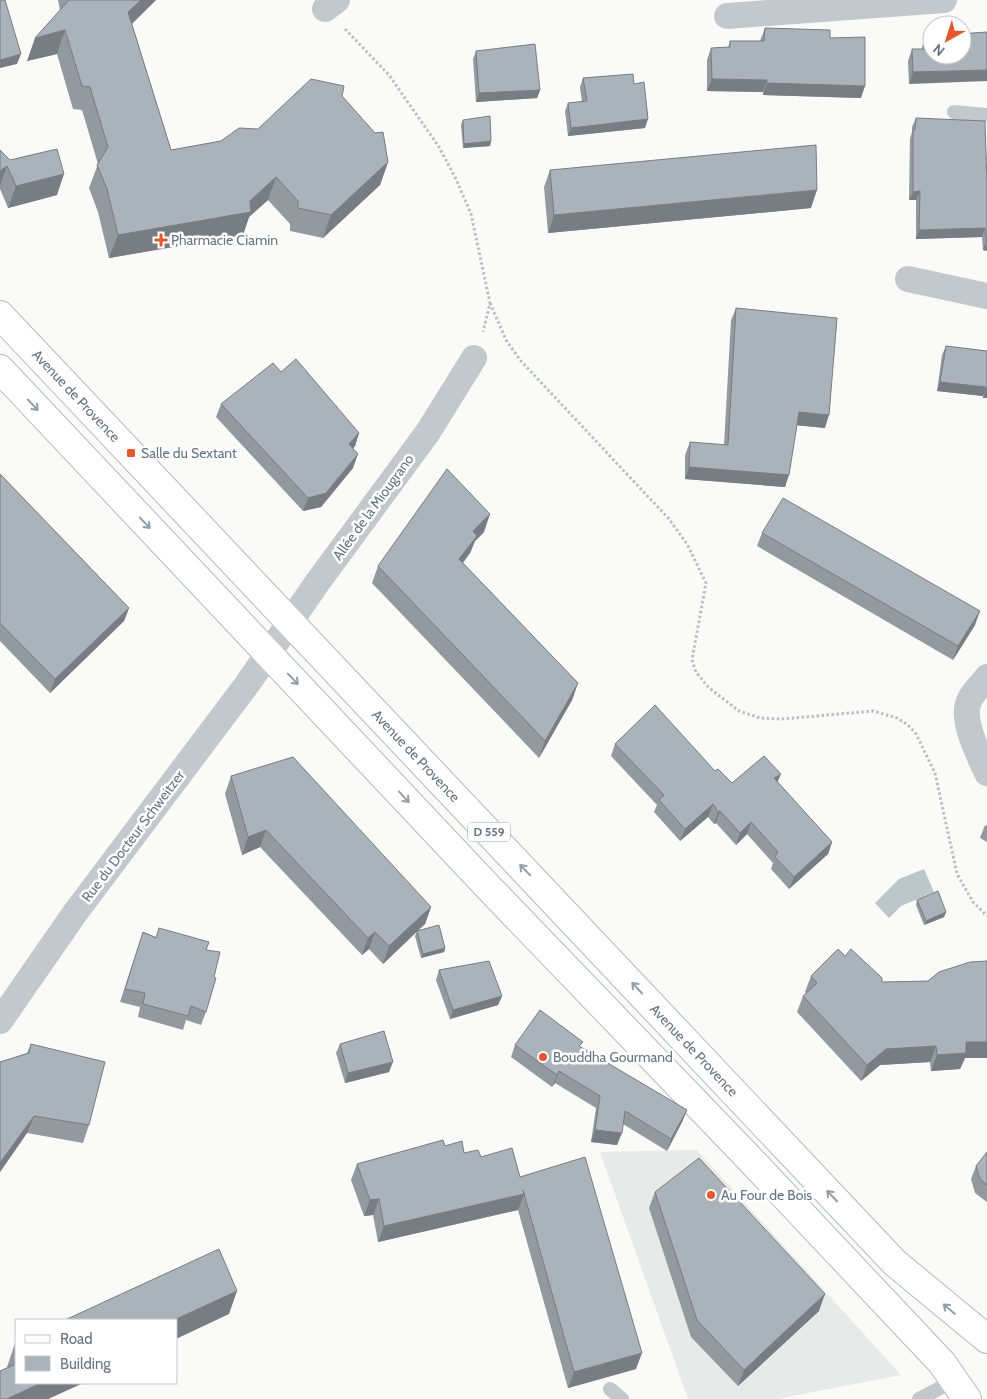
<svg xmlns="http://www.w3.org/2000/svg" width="987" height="1399" font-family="Cabin,sans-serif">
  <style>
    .built { fill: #e8e9e9 }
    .water { fill: #bbc7cb }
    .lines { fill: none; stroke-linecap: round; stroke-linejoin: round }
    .primary-casing { stroke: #b5babe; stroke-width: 30 }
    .path { stroke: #bbbfc2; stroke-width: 3; stroke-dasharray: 2.5 2.5; stroke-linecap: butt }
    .lane { stroke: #c3c8cc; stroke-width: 14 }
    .street { stroke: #c3c8cc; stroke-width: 26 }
    .primary { stroke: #fff; stroke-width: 28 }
    .wall { fill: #929a9f }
    .shaded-wall { fill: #777d82 }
    .building { fill: #aab3b9; stroke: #777d82 }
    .oneway { stroke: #939fa8 }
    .poi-dot { fill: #e4572e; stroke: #fff; stroke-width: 2 }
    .labels { text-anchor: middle; stroke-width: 5; stroke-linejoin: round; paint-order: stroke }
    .shield { fill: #fff; stroke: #939fa8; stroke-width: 1 }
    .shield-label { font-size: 12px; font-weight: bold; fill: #657683 }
    .poi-label { font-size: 14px; fill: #657683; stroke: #fff; text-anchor: start }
    .street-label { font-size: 14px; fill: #657683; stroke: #fff }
  </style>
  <rect width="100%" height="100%" fill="#fafaf8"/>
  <path class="built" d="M697,1150L901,1375L777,1399H688L600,1152Z"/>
  <path class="water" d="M924,869L934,892L901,906L889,918L875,903L899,879Z"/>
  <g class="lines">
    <g class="primary-casing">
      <g id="primary">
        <path id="s1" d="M0,315L895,1263L987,1339"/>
        <path d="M0,369L490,889L746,1155L942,1363L967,1399"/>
      </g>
    </g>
    <path class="path" d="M345,29L389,75L439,147L456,179L471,214L490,303L483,332
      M490,303L506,340L520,360L669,519L687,544L706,583L692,660L696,672L708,687L739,711L760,718L782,719L873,711L897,718L908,725L916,734L935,773L957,874L973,902L987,916"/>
    <path class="lane" d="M954,112L987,115
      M610,1389L622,1399
      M919,1399L954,1381"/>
    <path class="street" d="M325,9L337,0
      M727,16L944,0
      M908,279L987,296
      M987,677C982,684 974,691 970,699C959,718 979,755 987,773
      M0,1021L75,913L248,683L317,583L428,432L474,358"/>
    <use href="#primary" class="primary"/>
  </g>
  <path class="wall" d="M58,0H156L132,24L171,150L221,141L258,129L342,96L388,162L380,185L323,238L290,231V224L268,200L249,217L243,235L109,258L98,212L89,188L98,164L82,110L73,109L57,54L27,61L60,10Z
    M765,28L830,38L861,98L763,95V92L707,91V60L711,48H728L730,41H760Z
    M987,32L909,84L908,61L912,49H922V47L926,35Z
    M476,51L540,90L537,98L476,102L473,59Z
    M583,78L634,84L645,128L568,136L565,111L568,103L582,102L580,87Z
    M916,118L987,183V251L983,250L982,237L916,239V200H909L910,139L912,132V127Z
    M463,120L491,141L490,146L463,148L461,125Z
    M0,150L10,160L57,195L8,208L0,189Z
    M550,170L811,208L548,233L544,187Z
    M736,308L825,428L797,425L785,487L685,479V455L690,442L724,445L731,320Z
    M946,346L987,351V398H983V396L937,391L942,355Z
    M221,404L359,433L355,446L353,449V468L321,507L303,511L216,417Z
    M0,474L129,608L124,621L50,693L0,641Z
    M484,532L475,541L470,553L463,563L578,683L572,700L539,758L372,583L378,566Z
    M762,533L975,625L953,660L757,546Z
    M615,744L715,771L732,783H778L832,842L828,854L789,889L771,869L773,863L747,834L736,845L716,823L714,824L708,817L680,841L654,812L657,805L611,756Z
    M231,776L431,907L425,924L417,931L445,948L444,952L421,958L415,936L417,931L383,964L369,949L362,955L260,847L242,855L225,794Z
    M985,825L987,826V842L980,838Z
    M917,900L946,912L944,917L924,925L916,905Z
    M143,932L156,937L207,950L214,977L206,1012L201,1025L186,1020L183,1030L138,1017L140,1007L120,1002Z
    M845,956L882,982L965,1058L960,1069L931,1071L930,1062L880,1065L861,1081L797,1012L803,996L806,993L805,992L811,976Z
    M439,970L502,996L498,1005L450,1019L436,980Z
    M31,1044L89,1125L83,1143L27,1133L0,1172V1062L27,1053Z
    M340,1044L389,1072L345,1083L336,1053Z
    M515,1045L581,1048L687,1110L682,1122L667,1151L623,1124L617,1145L591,1142L596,1108L555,1083L552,1087L511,1057Z
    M445,1146L464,1153L481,1157L520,1177L636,1369L568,1388L518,1210L378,1242L373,1215L364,1216L351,1180L357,1164Z
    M987,1152V1202L975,1193L971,1179L976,1166Z
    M655,1192L819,1311L738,1386L691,1337L649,1208Z
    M15,1343H16V1383H83L48,1399H0L7,1368V1367Z"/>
  <path class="shaded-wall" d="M141,0H156L120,35L128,12Z
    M65,30L57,54L27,61L35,38Z
    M21,54L17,64L0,68V60Z
    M987,70V81L909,84L913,72Z
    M712,79L767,80L763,92L707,91Z
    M767,83L865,86L861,98L763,95Z
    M540,90L537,98L476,102L479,93Z
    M648,119L645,128L568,136L571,128Z
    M491,141L490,146L463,148L464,144Z
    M388,162L380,185L323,238L331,215Z
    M7,166L0,185V171Z
    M64,174L57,195L8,208L16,186Z
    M276,177L268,200L249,217L243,235L109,258L118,235L250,201Z
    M817,190L811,208L548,233L554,215Z
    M920,191L916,200H909L913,192Z
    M985,228L982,237L916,239L919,230Z
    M986,242L987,251L983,250Z
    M940,382L986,387L983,396L937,391Z
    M986,389H987V398H983Z
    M799,412L829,415L825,428L794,425Z
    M359,433L355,446L344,458L349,444Z
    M358,454L353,468L321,507L303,511L308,498Z
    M689,467L789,475L785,487L685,479Z
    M490,514L484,532L475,541L470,553L452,576L459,559L473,531Z
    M129,608L124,621L50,693L55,679Z
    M980,611L975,625L953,660L958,646Z
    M578,683L572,700L539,758L545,741Z
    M781,774L776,786L774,778Z
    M713,804L708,817L680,841L685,829Z
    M720,811L716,823L714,824L718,812Z
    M751,822L747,834L736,845L740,833Z
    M266,830L260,847L242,855L248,837Z
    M832,842L828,854L789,889L794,877Z
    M431,907L425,924L383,964L389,946Z
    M946,912L944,917L924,925L926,921Z
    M375,932L369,949L362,955L368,938Z
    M445,948L444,952L421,958L423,954Z
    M502,996L498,1005L450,1019L453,1010Z
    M966,1042H987V1058H965L960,1069L931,1071L937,1055Z
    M936,1046L930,1062L880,1065L861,1081L867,1065L886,1049Z
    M393,1062L389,1072L345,1083L348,1073Z
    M559,1071L555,1083L552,1087L557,1075Z
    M687,1110L682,1122L667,1151L671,1139Z
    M34,1116L27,1133L0,1172V1163Z
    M595,1130L622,1133L617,1145L591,1142Z
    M524,1194L518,1210L378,1242L384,1226Z
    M379,1199L373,1215L364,1216L370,1200Z
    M237,1291L229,1314L176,1339V1320H174Z
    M825,1294L819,1311L738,1386L744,1370Z
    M642,1353L636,1369L568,1388L574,1372Z
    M41,1383H83L48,1399H7Z"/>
  <path class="building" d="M0,0H5L21,54L0,60Z
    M69,0H141L128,12L171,150L221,141L239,128L258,129L311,79L344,86L342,96L375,133L383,132L388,162L331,215L298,208V201L276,177L250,201L251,212L118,235L107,189L97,165L108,147L90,87L82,86L65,30L35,38Z
    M765,28L830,30V38L865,37V86L767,83V80L712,79L711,48L730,47V41H764Z
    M987,32V70L913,72L912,49H927L926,35H932V55H962V34Z
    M535,44L540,90L479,93L476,51Z
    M633,74L634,84L644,82L648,119L571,128L568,103L587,101L583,78Z
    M490,116L491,141L464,144L463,120Z
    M916,118L985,121L987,183V242L985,228L919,230L920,191L913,192V130H915Z
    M816,145L817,190L554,215L550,170Z
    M57,149L64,174L16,186L7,166L0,171V150L10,160Z
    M736,308L837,318L829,415L799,412L789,475L689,467L690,442L728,445Z
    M946,346L987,351V389H986V387L940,382Z
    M296,359L359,433L349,444L358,454L326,493L308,498L221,404L273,363L281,372Z
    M447,469L490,514L473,531L477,536L459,559L578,683L545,741L378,566Z
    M0,474L129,608L55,679L0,623Z
    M783,498L980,611L958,646L762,533Z
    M655,705L715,771L718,769L732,783L764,756L781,774L774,778L832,842L794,877L775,857L778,852L751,822L740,833L720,811L718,812L713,804L685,829L659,800L664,795L615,744Z
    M293,757L431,907L389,946L375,932L368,938L266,830L248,837L231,776Z
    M938,891L946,912L926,921L917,900Z
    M439,925L445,948L423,954L417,931Z
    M159,928L209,942L206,950L220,952L214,977L216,978L206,1012L191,1006L188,1016L143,1004L145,993L125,989L143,932L156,938Z
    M838,949L845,956L851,949L882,978V982L928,981L939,972L970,962L987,961V1042H966V1053L937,1055L936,1046L886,1049L867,1065L803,996L817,983L811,976Z
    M489,961L502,996L453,1010L439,970Z
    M540,1010L583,1042L579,1046L687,1110L671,1139L625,1111L622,1133L595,1130L600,1096L559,1071L557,1075L515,1045Z
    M384,1031L393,1062L348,1073L340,1044Z
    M31,1044L105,1062L89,1125L34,1116L0,1163V1062L29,1053Z
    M443,1140L445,1146L462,1141L464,1153L478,1150L481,1157L512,1148L520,1177L585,1157L642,1353L574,1372L523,1190L524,1194L384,1226L379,1199L370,1200L357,1164Z
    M987,1152V1185L980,1179L976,1166Z
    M699,1158L825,1294L744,1370L697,1320L655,1192Z
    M219,1249L237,1291L174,1320H65Z
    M16,1364V1383H41L7,1399H0V1371Z"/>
  <defs><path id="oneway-shaft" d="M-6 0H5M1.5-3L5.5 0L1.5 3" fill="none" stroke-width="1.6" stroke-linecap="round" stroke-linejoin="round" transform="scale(1.25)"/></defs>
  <g class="oneway">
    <use href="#oneway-shaft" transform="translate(33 405) rotate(47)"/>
    <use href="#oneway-shaft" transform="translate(145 523) rotate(47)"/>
    <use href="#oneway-shaft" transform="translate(293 679) rotate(46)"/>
    <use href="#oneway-shaft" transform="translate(404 797) rotate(47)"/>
    <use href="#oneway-shaft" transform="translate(525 870) rotate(-134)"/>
    <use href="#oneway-shaft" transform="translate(637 988) rotate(-133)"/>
    <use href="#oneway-shaft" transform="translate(832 1196) rotate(-133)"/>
    <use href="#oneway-shaft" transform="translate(949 1309) rotate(-140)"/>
  </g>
  <g class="poi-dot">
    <path d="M158.5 232.5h5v5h5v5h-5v5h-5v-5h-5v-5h5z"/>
    <rect x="126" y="448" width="10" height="10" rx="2.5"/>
    <circle cx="543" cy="1057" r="5"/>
    <circle cx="711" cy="1195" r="5"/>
  </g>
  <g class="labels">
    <rect class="shield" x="468" y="822.5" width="42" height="19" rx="4"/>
    <g class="shield-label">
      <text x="489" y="836">D 559</text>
    </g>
    <g class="poi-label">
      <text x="171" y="245">Pharmacie Ciamin</text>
      <text x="141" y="458">Salle du Sextant</text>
      <text x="553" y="1062">Bouddha Gourmand</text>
      <text x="721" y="1200">Au Four de Bois</text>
    </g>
    <g class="street-label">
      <text dy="5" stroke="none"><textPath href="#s1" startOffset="111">Avenue de Provence</textPath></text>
      <text transform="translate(373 507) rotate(-54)" y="5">Allée de la Miougrano</text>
      <text dy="5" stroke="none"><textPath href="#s1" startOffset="606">Avenue de Provence</textPath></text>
      <text transform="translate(133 836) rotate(-53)" y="5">Rue du Docteur Schweitzer</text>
      <text dy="5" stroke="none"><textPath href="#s1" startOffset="1011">Avenue de Provence</textPath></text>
    </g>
  </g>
  <rect x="15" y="1319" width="162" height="65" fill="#ffffff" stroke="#c1c8cd"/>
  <rect x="25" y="1335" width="25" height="8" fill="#ffffff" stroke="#c1c8cd"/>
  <text x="60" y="1344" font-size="15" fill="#657683">Road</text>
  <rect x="25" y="1356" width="25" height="15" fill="#aab3b9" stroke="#c1c8cd"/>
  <text x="60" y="1369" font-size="15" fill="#657683">Building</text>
  <g transform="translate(947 40) rotate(219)"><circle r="24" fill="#ffffff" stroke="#c1c8cd"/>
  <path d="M0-4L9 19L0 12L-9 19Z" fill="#e4572e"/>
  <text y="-8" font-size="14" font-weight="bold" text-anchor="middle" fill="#657683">N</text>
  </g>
</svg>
